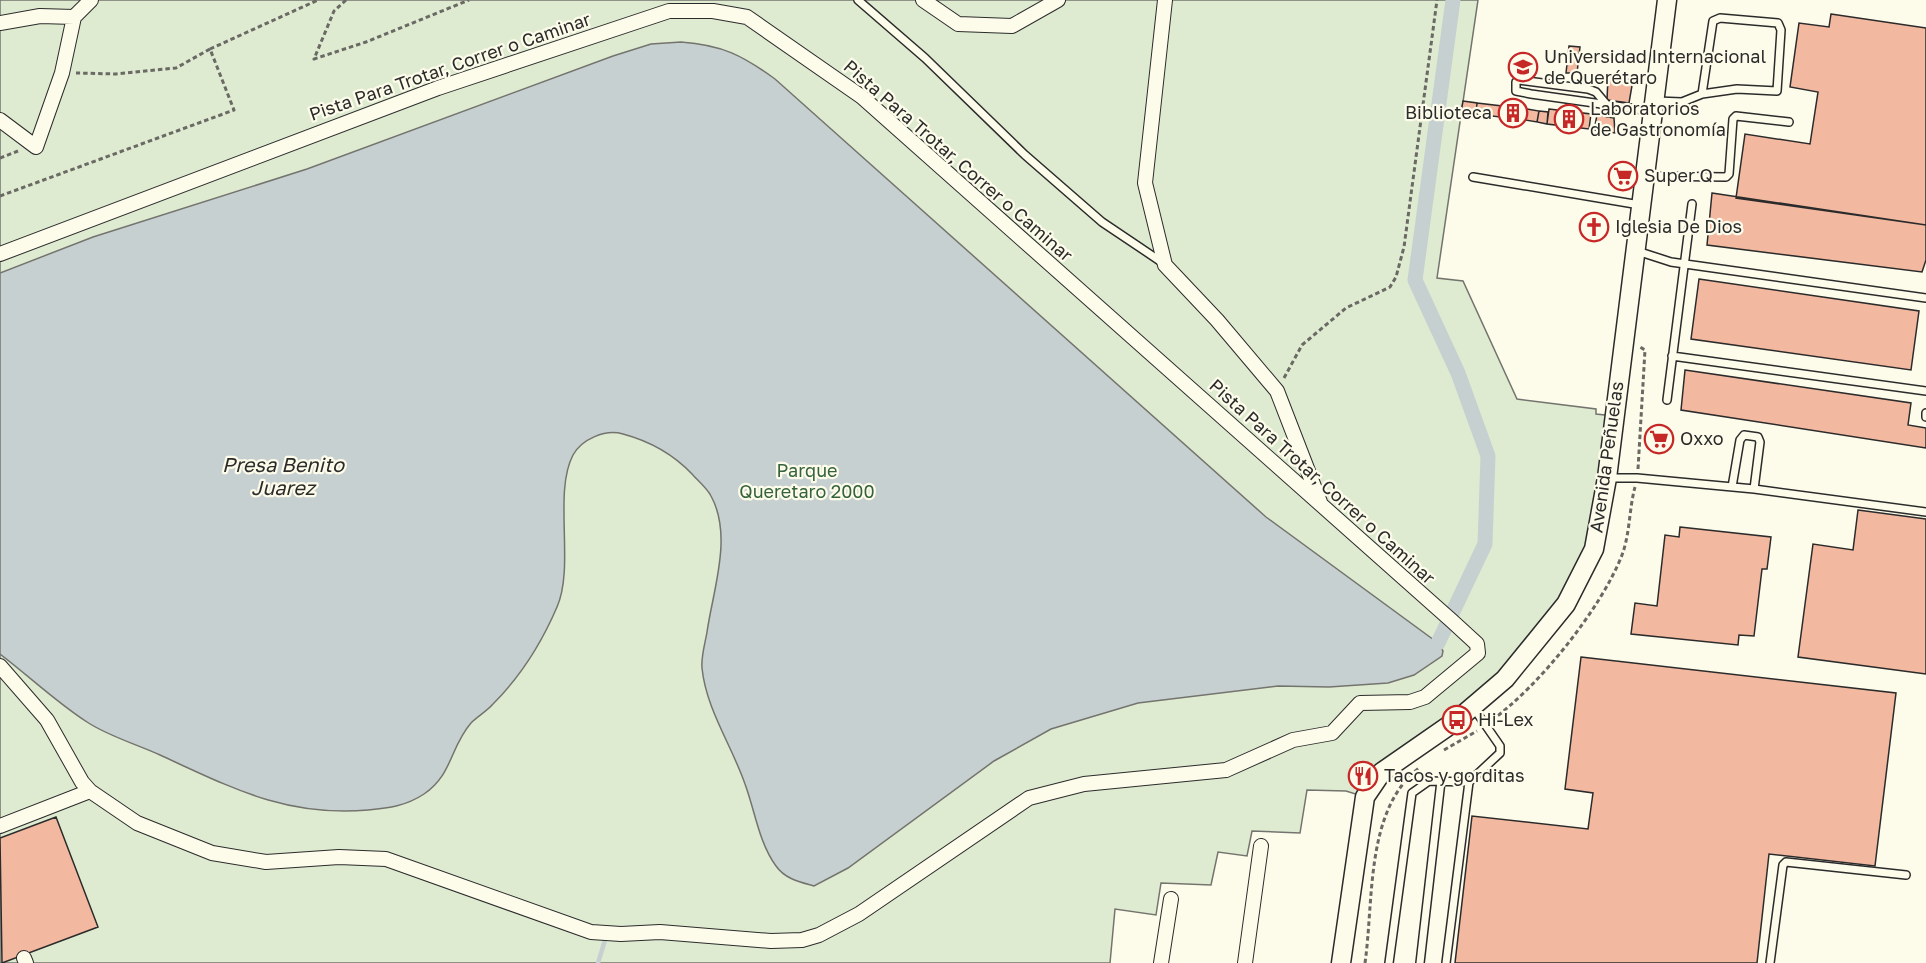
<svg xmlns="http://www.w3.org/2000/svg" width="1926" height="963" font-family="'Golos Text',sans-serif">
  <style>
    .green { fill: #deebd1; stroke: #74746e; stroke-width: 1.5 }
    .water { fill: #c7d0d0; stroke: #74746e; stroke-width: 1.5 }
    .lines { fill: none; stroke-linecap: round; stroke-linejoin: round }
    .stream { stroke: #c7d0d0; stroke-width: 4.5 }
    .canal { stroke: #c7d0d0; stroke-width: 15 }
    .building { fill: #f2b8a0; stroke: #2b2b2b; stroke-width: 1.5 }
    .lane-casing { stroke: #2b2b2b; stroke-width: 10 }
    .street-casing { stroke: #2b2b2b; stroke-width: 16 }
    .secondary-casing { stroke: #2b2b2b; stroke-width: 21 }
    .path { stroke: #6a6964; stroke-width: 3; stroke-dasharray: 4.5 3; stroke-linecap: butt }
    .lane { stroke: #fdfbea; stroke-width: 7 }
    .street { stroke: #fdfbea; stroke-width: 14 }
    .secondary { stroke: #fdfbea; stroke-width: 18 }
    .labels { text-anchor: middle; stroke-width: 4.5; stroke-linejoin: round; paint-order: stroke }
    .poi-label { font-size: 18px; fill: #2b2b2b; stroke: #fdfbea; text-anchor: start }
    .street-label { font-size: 18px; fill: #2b2b2b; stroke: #fdfbea }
    .park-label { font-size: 18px; fill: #34623c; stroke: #fdfbea }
    .water-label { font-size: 20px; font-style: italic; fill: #2b2b2b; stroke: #fdfbea }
  </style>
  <rect width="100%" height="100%" fill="#fdfbea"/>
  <path class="green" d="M0,0H1478L1437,278L1463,281L1517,399L1596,409V414L1614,416L1610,478L1566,604L1505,679L1365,797L1346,791L1307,790L1300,833L1252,831L1247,856L1218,852L1211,885L1161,883L1156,915L1115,909L1110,963H0Z"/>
  <path class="water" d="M681,42C722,45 742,55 775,79L1266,517L1438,643L1443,651L1442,656L1414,675L1388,683L1329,687L1278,686L1138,703L1051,729L994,761L848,868L814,886C800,882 785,879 776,866C759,843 755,811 745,784C732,746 706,709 702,668C701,656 705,644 707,632C713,590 733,536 711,496C707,488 698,481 692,474C674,455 649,441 623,434C605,429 582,439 573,455C553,493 575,566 557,607C542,642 520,677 493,704C487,711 478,716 471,723C450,747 453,774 424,794C406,806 389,808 368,810C286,817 232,788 160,755C136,744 108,736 87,722C56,702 29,676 0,654V273L93,237L307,169L613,56L651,44Z"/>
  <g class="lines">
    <path class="stream" d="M598,963L606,937"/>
    <path class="canal" d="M1438,643L1485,544L1488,456L1458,373L1415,280L1453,0"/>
  </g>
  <path class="building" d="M1831,14L1926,28V225L1736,198L1745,134L1810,144L1818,92L1790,87L1799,23L1829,27Z
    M1569,46L1580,47L1577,73H1566Z
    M1608,77L1633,80L1629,103L1607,100Z
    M1463,101L1477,103L1476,114L1461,112Z
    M1477,103L1502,106L1500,117L1476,114Z
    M1502,106L1527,109L1525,120L1500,117Z
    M1527,109L1539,111L1537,122L1525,120Z
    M1549,109L1591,114L1589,129L1547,124Z
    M1539,111L1548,112L1547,124L1537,122Z
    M1597,115L1614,118L1615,133L1594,130Z
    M1712,193L1926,225V260L1922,272L1707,245Z
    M1699,279L1919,311L1911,370L1691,339Z
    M1685,370L1911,403L1908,425L1926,428V448L1681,410Z
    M1858,510L1926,519V674L1798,657L1813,544L1853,550Z
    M1680,527L1771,537L1767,569H1762L1754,636L1739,635L1738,645L1631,634L1635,603L1657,606L1665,535L1679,537Z
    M1581,657L1896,693L1875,866L1769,854L1757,963H1455L1472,816L1588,829L1593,793L1565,789Z
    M56,817L98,927L2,963L0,838Z"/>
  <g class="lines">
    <g class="lane-casing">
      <path id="lane" d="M858,0L925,58L1025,155L1102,222L1163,263
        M1656,101L1682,102L1702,94L1737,89L1777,91L1781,30L1778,23L1720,18L1713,21L1702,94
        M1607,105L1596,92L1588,89L1519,80L1516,82V91L1531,94L1651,111
        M1646,176L1726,177L1729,174L1733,119L1736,116L1789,122
        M1473,177L1640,205
        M1637,251L1671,262L1926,298
        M1672,356L1926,391
        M1667,400L1692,204
        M1926,417V413
        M1607,478H1637L1754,489L1760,442L1758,437L1744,435L1740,440L1732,487
        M1754,489L1926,512
        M1389,963L1412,793L1429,781L1469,782
        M1420,963L1441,781
        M1446,963L1469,782L1500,753V746L1473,707
        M1770,963L1783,865L1786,862L1906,875"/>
    </g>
    <g class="street-casing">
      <path id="street" d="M923,0L958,24L1012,26L1058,0
        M1165,0L1145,183L1165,265L1217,320L1277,391L1320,502
        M0,23L40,16L74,17
        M0,120L36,147L62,73L74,17L91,0
        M0,254L438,88L669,11H713L747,17L862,97L1452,621L1477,644L1478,653L1425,697L1410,702L1360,703L1332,733L1293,740L1226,770L1084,784L1029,798L859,914L819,935L802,940L771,941L660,932L621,934L591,932L386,859L339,857L266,862L212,853L137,823L90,791L82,782L47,720L0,666
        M0,826L90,791
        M24,958L26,963
        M1161,963L1171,899
        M1245,963L1261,846"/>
    </g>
    <g class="secondary-casing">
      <path id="secondary" d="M1341,963L1365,797L1382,772L1457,720L1505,679L1566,604L1594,549L1607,478L1667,0"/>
    </g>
    <path class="path" d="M346,0L334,11L314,59L366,42L469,0
      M210,49L318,0
      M0,158L18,151
      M0,196L234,110L210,49L176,68L116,74L76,73
      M1284,378L1302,345L1346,308L1390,287L1396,277L1404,247L1437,0
      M1638,469L1645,350L1640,347
      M1492,720C1539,686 1601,609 1622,555C1630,534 1629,509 1635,487
      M1444,750L1477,731
      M1365,963C1374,900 1365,810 1419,768"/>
    <use href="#lane" class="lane"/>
    <use href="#street" class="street"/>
    <use href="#secondary" class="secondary"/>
  </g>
  <defs>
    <g id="university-ring" transform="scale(1.5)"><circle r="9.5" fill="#fdfbea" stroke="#c62828" stroke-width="1.5"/><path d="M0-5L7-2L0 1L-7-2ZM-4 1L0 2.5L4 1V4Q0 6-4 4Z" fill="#c62828"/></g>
    <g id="building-ring" transform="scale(1.5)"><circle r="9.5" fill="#fdfbea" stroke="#c62828" stroke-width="1.5"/><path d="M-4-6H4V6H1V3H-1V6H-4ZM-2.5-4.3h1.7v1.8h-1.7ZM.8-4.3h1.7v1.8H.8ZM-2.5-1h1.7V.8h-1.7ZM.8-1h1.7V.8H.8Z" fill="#c62828"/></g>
    <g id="supermarket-ring" transform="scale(1.5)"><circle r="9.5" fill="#fdfbea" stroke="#c62828" stroke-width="1.5"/><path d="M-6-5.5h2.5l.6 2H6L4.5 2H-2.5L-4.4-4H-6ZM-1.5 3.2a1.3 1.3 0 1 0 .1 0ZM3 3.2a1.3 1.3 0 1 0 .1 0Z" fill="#c62828"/></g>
    <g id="church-ring" transform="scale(1.5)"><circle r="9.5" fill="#fdfbea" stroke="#c62828" stroke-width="1.5"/><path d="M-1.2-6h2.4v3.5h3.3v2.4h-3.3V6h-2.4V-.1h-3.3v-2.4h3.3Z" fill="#c62828"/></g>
    <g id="bus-ring" transform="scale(1.5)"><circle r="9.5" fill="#fdfbea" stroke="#c62828" stroke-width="1.5"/><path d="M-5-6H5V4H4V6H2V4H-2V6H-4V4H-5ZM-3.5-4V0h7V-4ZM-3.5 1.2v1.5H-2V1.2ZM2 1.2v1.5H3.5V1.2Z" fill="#c62828"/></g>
    <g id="restaurant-ring" transform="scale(1.5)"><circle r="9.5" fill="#fdfbea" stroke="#c62828" stroke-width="1.5"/><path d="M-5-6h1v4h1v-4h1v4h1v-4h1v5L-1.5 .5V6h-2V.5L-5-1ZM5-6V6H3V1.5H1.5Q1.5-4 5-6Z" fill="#c62828"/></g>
  </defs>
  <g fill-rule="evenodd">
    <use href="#university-ring" x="1523" y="67"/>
    <use href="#building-ring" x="1513" y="113"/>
    <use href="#building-ring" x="1569" y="119"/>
    <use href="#supermarket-ring" x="1623" y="176"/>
    <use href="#church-ring" x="1594" y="227"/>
    <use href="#supermarket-ring" x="1659" y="439"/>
    <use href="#bus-ring" x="1457" y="720"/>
    <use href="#restaurant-ring" x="1363" y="776"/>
  </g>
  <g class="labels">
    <g class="poi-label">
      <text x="1544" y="63">Universidad Internacional<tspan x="1544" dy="21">de Querétaro</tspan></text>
      <text x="1590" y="115">Laboratorios<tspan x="1590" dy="21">de Gastronomía</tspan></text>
      <text x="1492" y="119" text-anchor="end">Biblioteca</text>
      <text x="1644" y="182">Super Q</text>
      <text x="1615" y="233">Iglesia De Dios</text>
      <text x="1680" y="445">Oxxo</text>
      <text x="1478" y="726">Hi-Lex</text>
      <text x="1384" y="782">Tacos y gorditas</text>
    </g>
    <g class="street-label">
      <text transform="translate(450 67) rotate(-19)" y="6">Pista Para Trotar, Correr o Caminar</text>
      <text transform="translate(958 161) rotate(41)" y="6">Pista Para Trotar, Correr o Caminar</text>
      <text transform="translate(1607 457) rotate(-82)" y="6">Avenida Peñuelas</text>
      <text transform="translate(1322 482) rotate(42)" y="6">Pista Para Trotar, Correr o Caminar</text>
    </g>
    <g class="park-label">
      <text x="807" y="477">Parque<tspan x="807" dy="21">Queretaro 2000</tspan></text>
    </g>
    <g class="water-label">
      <text x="283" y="472">Presa Benito<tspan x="283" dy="23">Juarez</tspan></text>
    </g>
  </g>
</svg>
